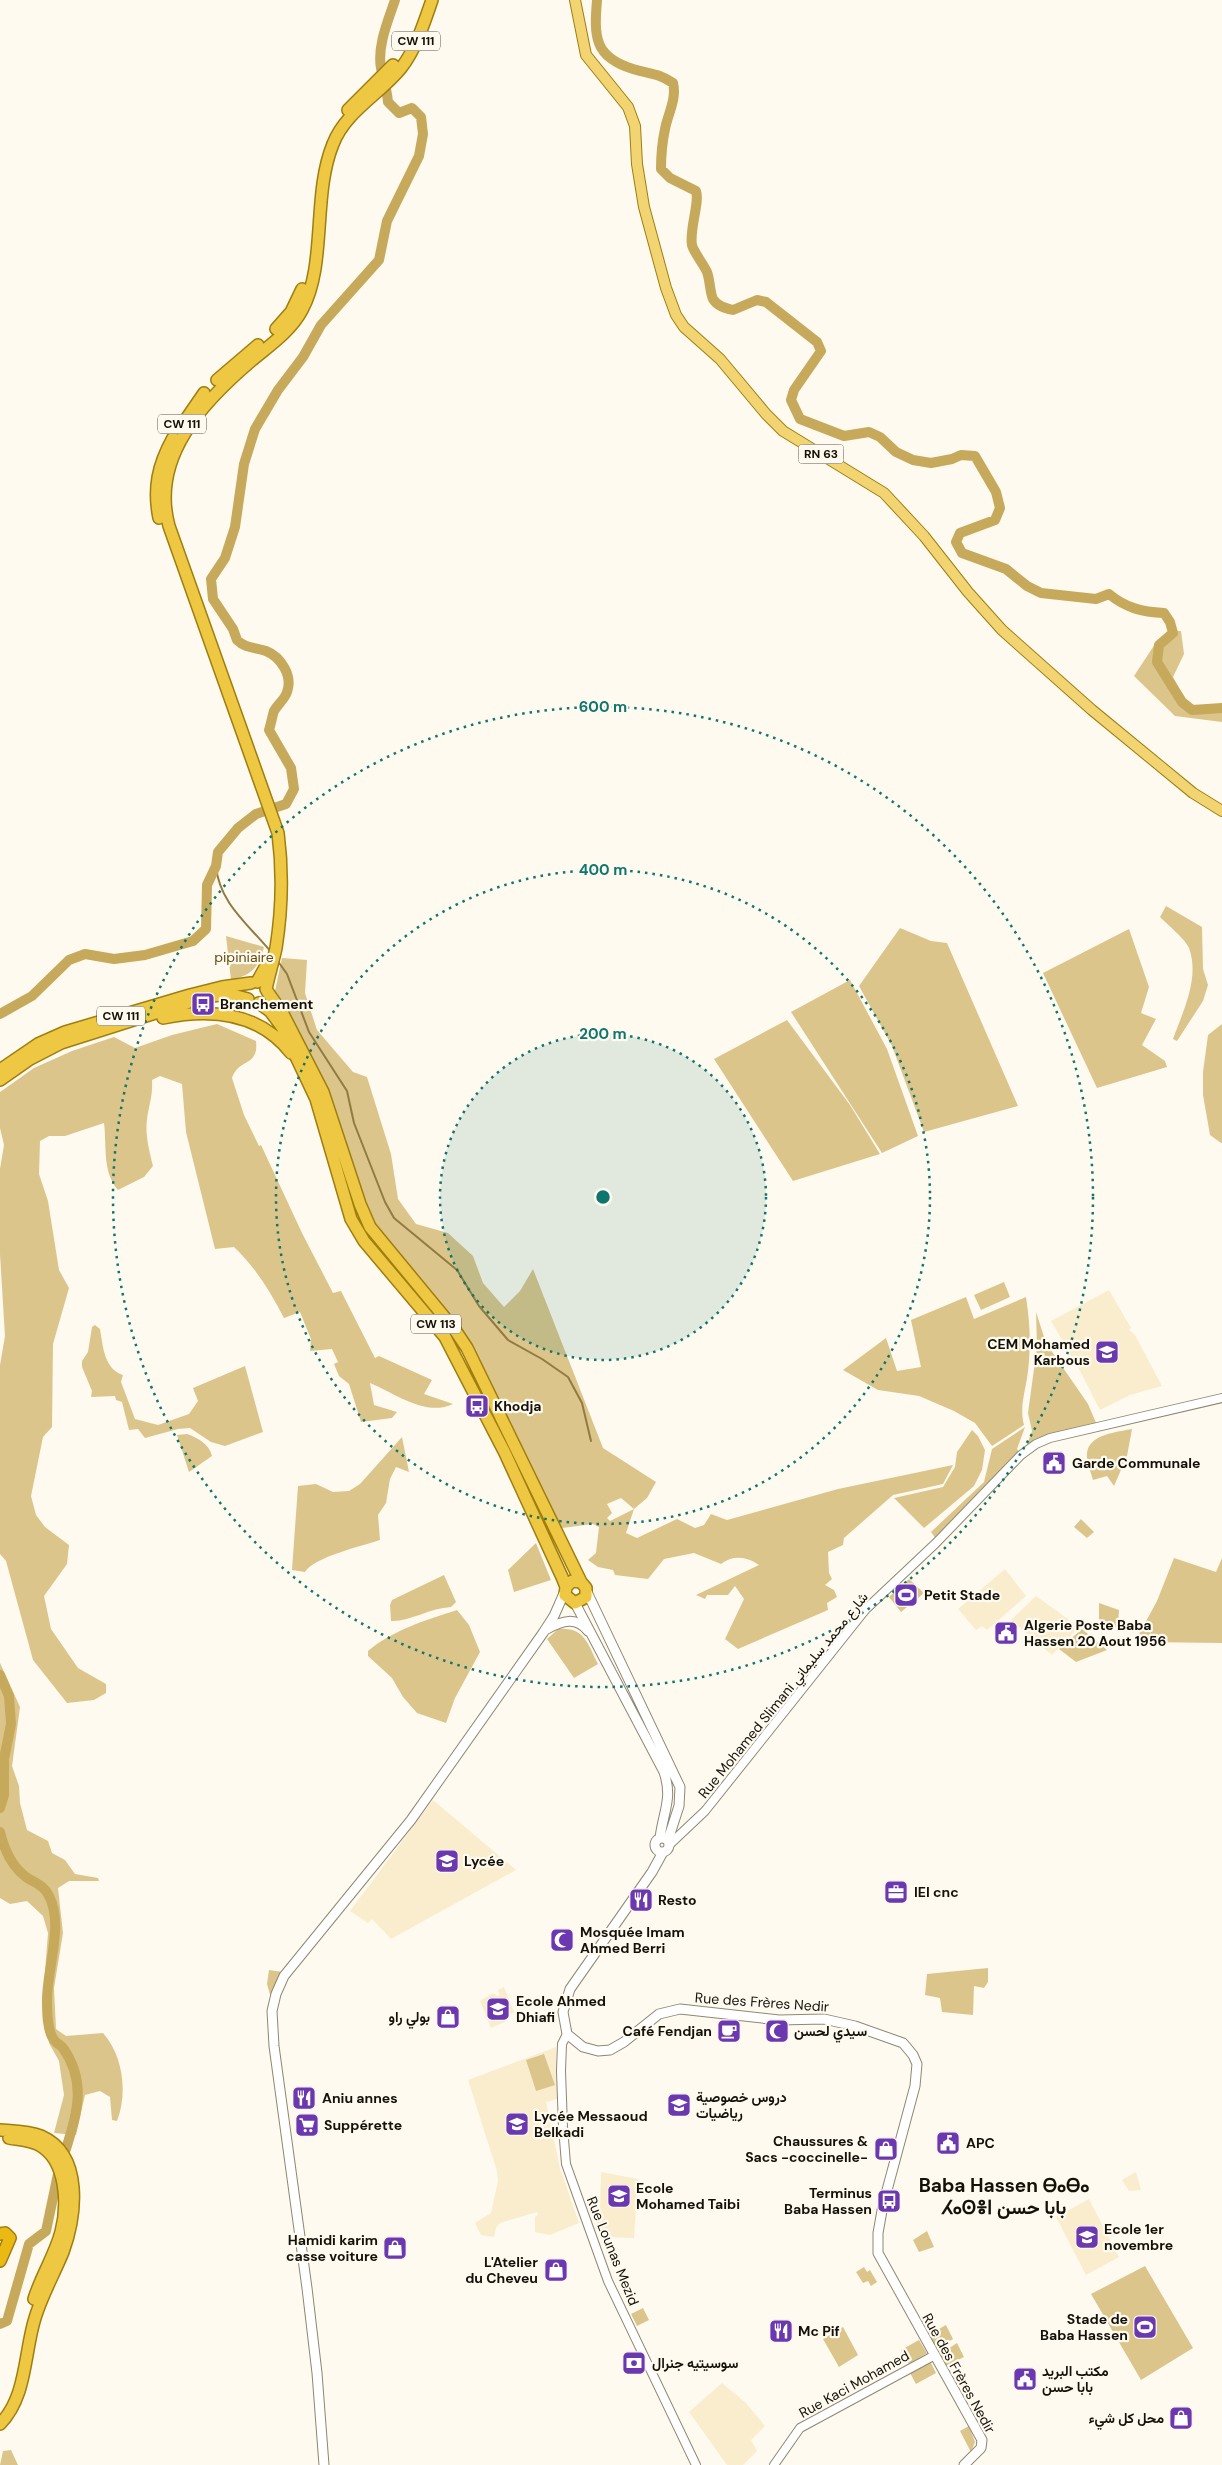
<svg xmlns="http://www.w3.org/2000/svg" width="1222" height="2465" font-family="'DM Sans',Vazirmatn,'Noto Sans Tifinagh',sans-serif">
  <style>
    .built { fill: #f9edcd }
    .green { fill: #dcc58b; fill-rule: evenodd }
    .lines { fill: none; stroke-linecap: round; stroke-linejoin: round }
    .stream { stroke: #917b42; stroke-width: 2 }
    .river { stroke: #c6a95b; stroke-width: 10 }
    .tertiary-casing { stroke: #8f8771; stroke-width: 10 }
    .secondary-casing { stroke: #8f8771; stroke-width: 11 }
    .primary-casing { stroke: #9f7e10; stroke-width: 12 }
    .trunk-casing { stroke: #9f7e10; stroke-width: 14 }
    .motorway-casing { stroke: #9f7e10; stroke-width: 14 }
    .tertiary { stroke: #fff; stroke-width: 8 }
    .secondary { stroke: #fff; stroke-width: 9 }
    .primary { stroke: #f2d572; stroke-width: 10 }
    .trunk { stroke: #eec743; stroke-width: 11 }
    .motorway { stroke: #eab914; stroke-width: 11 }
    .ring { fill: none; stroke: #0f766e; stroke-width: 2.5; stroke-dasharray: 2.5 5 }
    .labels { text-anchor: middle; stroke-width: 4.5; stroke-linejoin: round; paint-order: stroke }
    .shield { fill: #fefaf0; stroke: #5a574e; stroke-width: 1 }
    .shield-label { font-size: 12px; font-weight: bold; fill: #141109 }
    .park-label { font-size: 14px; fill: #624d11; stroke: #fefaf0 }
    .poi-label { font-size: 14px; font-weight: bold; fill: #141109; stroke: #fefaf0; text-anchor: start }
    .street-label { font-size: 14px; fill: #141109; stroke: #fefaf0 }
    .district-label { font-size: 19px; font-weight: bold; fill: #141109; stroke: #fefaf0 }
    .centre { fill: #0f766e; stroke: #fefaf0; stroke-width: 2.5 }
    .ring-label { font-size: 15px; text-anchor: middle; font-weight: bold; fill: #0f766e; stroke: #fefaf0; stroke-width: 4.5; stroke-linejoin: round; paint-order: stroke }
  </style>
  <rect width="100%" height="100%" fill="#fefaf0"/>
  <path class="built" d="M1109,1290L1131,1328L1129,1330L1135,1335L1162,1386L1130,1395L1100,1410L1079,1369L1051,1321Z
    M1005,1569L1026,1596L987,1630L982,1626L976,1630L958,1609Z
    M1036,1596L1079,1627L1052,1655L1011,1620Z
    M433,1800L516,1870L391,1939L372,1919L368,1923L350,1911Z
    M504,1987L514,2012L506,2016L507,2021L491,2028L480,2001L493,1993L497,1996L500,1995L498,1990Z
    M556,2047L557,2099L546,2102L560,2168L579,2223L550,2235L535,2232V2217L538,2215L537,2212L500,2223L496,2228L494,2237L481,2235L475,2223L491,2213L498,2181L497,2171L468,2080Z
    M601,2172L638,2179L634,2238L601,2237L594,2213H600Z
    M1136,2172L1141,2190L1129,2191L1122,2180Z
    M1089,2199L1119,2257L1086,2275L1056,2217Z
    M722,2383L746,2403L765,2426L751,2440L757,2451L743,2465H727L689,2412Z"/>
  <path class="green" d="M1168,631H1181L1184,654L1173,677L1186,701L1195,708L1222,706V722L1175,716L1134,676L1155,644Z
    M1166,906L1202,927L1203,969L1208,985L1203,1001L1177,1041L1173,1039C1183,1011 1200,978 1189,948C1186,940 1167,924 1160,917Z
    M900,928L931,941L947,943L1018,1106L924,1132L892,1046L859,986Z
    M1129,929L1149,987L1141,1013L1156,1019L1142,1045L1165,1061L1167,1067L1097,1088L1043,973Z
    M226,936L264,947C259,968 251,975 231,980Z
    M282,958L307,960L305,993L317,1030L353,1072L367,1077L391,1154L398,1199L416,1224L448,1233L473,1256L483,1283L504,1307L520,1291L533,1269L603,1448L656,1482L647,1498L634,1509L626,1533L637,1538L677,1519L695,1528L704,1525L711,1514L727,1520L838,1489L953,1465L943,1484L893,1495L844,1538L843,1545L828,1552L829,1573L832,1579L825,1585L834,1590L837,1597L827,1603L828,1610L738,1649L725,1639L744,1599L735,1586L728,1595H707L705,1599L696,1595L759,1565C748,1557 733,1554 721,1564L694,1553L664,1559L648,1579L615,1575L613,1570L598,1567L588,1560L596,1553L599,1527L593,1524L554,1529L467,1348L373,1227L357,1185L334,1104L275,991ZM621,1498L634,1509L610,1521L607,1518L612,1513L607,1504Z
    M850,980L887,1049L918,1136L882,1153L791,1012Z
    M787,1020L850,1105L880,1154L793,1181L714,1059Z
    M217,1024L256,1041C259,1067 239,1058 232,1078L244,1115L259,1146L261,1145L302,1233L333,1293L341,1291L375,1358L379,1356L432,1380L424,1394L453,1404C426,1417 396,1394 370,1383L374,1405L397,1412L392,1418L361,1422L349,1384L339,1376L334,1364L338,1362L332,1349L310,1351L311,1339L300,1312L284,1318C270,1291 256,1268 234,1247L215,1249L186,1132L182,1084L160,1076L152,1080C153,1096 149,1104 147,1119C145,1135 149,1150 153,1166L144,1177L118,1190C102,1171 107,1147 104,1123L65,1136H49L40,1141L39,1174L48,1201L59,1270L69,1288L53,1344L52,1427L43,1437L31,1496L36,1515L45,1527L69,1545L67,1564L44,1596L51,1629L78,1668L106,1684V1693L94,1700L67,1703L33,1660L6,1561L0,1554V1365L5,1336L0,1254V1169L4,1145L0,1128V1092L34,1068L72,1051L114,1037L135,1048L172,1035Z
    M1222,1024V1143H1221L1210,1135L1203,1095V1072L1208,1035Z
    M1004,1282L1010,1297L981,1310L974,1295Z
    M966,1297L974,1319L1026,1297C1030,1323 1031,1344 1028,1371C1026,1390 1019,1406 1024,1425L992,1446L975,1423L954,1411L919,1396L878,1390L843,1370L886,1338L897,1371L921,1367L911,1320Z
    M1036,1312L1046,1343L1088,1404L1097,1425L1036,1439L1026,1448L1032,1431L1028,1413L1037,1347Z
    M95,1325L100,1329C103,1346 104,1369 123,1375L121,1382L135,1419L158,1425L189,1414L198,1401L193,1388L245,1366L263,1432L225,1446L211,1442L190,1428L178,1429L145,1438L138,1429L129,1430L122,1402L116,1400L115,1396L91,1397L92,1391L82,1367V1361L88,1352L92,1327Z
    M1025,1427L1017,1449L1020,1453L936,1539L931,1532L984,1482L992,1449Z
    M1132,1429L1127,1456L1114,1486L1107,1476L1093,1480C1091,1472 1086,1461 1087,1453C1089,1434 1118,1432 1132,1429Z
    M972,1430L978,1436L985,1450L982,1470L974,1486L924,1528L894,1498L943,1487L955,1467L957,1452Z
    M187,1434C198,1438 209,1444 212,1456L189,1472L177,1435Z
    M402,1437L409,1472L396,1467L390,1479L386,1503L378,1515L380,1540C362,1546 314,1557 305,1572L292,1570L298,1486L316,1484L333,1492L349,1491L360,1484Z
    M1081,1519L1094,1532L1087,1538L1074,1527Z
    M536,1543L551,1580L514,1592L508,1570Z
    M1174,1558L1216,1572L1222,1558V1643L1144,1642L1138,1636L1157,1601Z
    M444,1575L456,1602L451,1607C430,1608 409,1622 391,1621L390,1605L392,1600Z
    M909,1579L924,1593L901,1612L889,1597Z
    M1099,1603L1119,1610L1118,1625L1115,1627L1099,1619Z
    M457,1610L469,1625L480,1652L455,1698L446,1723L417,1713L403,1697L392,1678L368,1656V1651C393,1630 426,1620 457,1610Z
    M558,1629C585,1627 587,1643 598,1664L574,1678L547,1639Z
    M1082,1629L1107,1650L1076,1662L1059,1649Z
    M0,1663L20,1707L12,1766L19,1786L20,1803L27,1830L48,1841L52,1853L65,1860L75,1874L98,1878L99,1881H69L58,1888L63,1933L54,1988L56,2029L66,2036L103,2033C123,2055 128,2093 117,2121L112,2120L110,2097L100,2091L85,2095L76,2135L54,2133L64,2095L59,2061L49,2043L43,1997L48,1933L43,1916L27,1901L10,1904L0,1898Z
    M988,1968V1982L984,1988L974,1986L973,2015L942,2012L940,1998L925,1995L927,1974Z
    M269,1970L283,1972L271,1998L267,1984Z
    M544,2054L555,2085L536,2091L526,2060Z
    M927,2231L934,2247L919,2252L913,2240Z
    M1145,2266L1193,2348L1141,2380L1091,2294Z
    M864,2267L867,2272L870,2270L877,2282L871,2286L868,2281L863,2283L856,2272Z
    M643,2308L649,2320L637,2326L631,2314Z
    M946,2325L953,2339L935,2349L928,2335Z
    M843,2327L858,2355L839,2367L823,2339Z
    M919,2340L927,2353L909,2364L901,2350Z
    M957,2343L964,2357L946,2366L940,2354Z
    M929,2359L936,2373L916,2384L909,2371Z
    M969,2426L975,2442L971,2452L960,2431Z
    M11,2450L18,2465H0L3,2451Z"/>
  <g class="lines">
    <path class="stream" d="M216,866C219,903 249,925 271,952
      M277,960L287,974L309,1032L347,1091L354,1123L385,1202L394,1218L457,1270L479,1306L508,1340L542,1359L568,1377L582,1403L591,1441"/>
    <path class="river" d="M597,0C594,37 594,57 633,69C650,74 658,73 673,83C677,98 668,114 665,129C662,143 661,155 661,169L670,178L696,191C700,203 689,229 692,245C693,251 704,265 707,272C710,280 710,293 713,299C717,306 725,308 733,310L757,300L766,302L817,342L821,351L794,390L791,400L800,419L844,436L869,432L880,437L896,452L913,460L931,463L952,459L961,455L975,456L996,492L1000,508L995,520L960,533L956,542L962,553L1006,569L1027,586L1041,593L1096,599L1109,594C1126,608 1142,612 1164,613L1170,622L1173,633L1159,645L1157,662L1182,702L1192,710L1222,708
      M0,1014L32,996L69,960L85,954L114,959L145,955L193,941L206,929L207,885L216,866L218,852L238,828L256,814L286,804L294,789L291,768L269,730C271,724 272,717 274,711C278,704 285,699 287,692C293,676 281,657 266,651C255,647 246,649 237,640L233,629L213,599L211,579L225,558L235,527L244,464L255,429L278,390L303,357L321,325L379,260L387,221L419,156L423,134L421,117L412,108L399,113L388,102C387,90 384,80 381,68C377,46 388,21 395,0
      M0,1675L9,1696L11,1724L4,1759V1795L0,1808
      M0,1832C4,1849 11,1866 26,1877C35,1883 44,1885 49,1896C64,1924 47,1969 47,2000C47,2011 47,2033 55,2041C57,2044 61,2045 63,2048C87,2082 77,2113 66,2149
      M0,2324L7,2321L29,2244L46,2231L58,2174"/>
    <g class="tertiary-casing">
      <path id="tertiary" d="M669,1845L705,1811L866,1609L936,1543L1021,1455L1036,1444L1050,1438L1222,1398
        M567,2034L562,2044L561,2071L563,2127L566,2164L608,2281L696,2465
        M774,2465L800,2428L935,2355"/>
    </g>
    <g class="secondary-casing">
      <path id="secondary" d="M587,1592L680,1787L679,1806L668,1840
        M575,1603L664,1772C673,1799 663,1812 660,1838
        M547,1629C562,1621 576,1616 588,1631
        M655 1845a7 7 0 1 1 14 0a7 7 0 1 1-14 0Z
        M663,1852L652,1872L570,1989L563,2012L567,2034L583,2047L598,2051L610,2050L624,2042L659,2014L680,2009L779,2020L824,2019L855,2026L903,2043L913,2055L917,2064L915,2086L883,2205L878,2233V2253L982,2440L981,2448L964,2465
        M324,2465L317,2373L307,2288L274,2046L272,2011L276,1994L284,1976L411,1820L543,1633L554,1616L565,1591"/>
    </g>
    <g class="primary-casing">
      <path id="primary" d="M575,0L586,55L628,107L635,126L637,164L644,207L666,288L676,315L684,327L720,359L766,414L783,431L884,493L924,536L968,592L1002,630L1092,710L1193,793L1222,811"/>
    </g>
    <g class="trunk-casing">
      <path id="trunk" d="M348,110L393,65
        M276,329L291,312L302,289
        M217,380L258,345
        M182,425L204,393
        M159,518C153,488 158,465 173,438
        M257,982L267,964
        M266,989C269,975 273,962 276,948C282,910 283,871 278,833L169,526C150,457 203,402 251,361C269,346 291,331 302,310C327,264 312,195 333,144C345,112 380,94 401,68C416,49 424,23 432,0
        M267,991L283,1014L323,1092L360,1204L370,1227L455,1330L467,1348L581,1582
        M212,996L229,994L248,999
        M259,1003L270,1011L282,1027L316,1099L351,1219L364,1241L445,1337L505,1453L562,1577L566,1587L565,1595L575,1603L586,1597V1588L581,1582L572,1581L566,1587
        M163,1018C211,1008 259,1012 291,1053
        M0,1070L38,1044L65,1032L190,995L222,987L251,983
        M0,1080L30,1059L61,1043L187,1003
        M0,2130C13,2131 29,2131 41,2136C84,2155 76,2216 63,2252C54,2274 42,2295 35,2318C24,2353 27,2397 0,2424
        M9,2138C19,2140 30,2140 39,2145C67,2160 68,2205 61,2232C55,2255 41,2276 34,2299"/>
    </g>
    <g class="motorway-casing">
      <path id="motorway" d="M0,2234L5,2233L10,2238L0,2261"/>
    </g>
    <use href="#tertiary" class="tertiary"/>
    <use href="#secondary" class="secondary"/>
    <use href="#primary" class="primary"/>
    <use href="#trunk" class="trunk"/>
    <use href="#motorway" class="motorway"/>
  </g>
  <circle cx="603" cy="1197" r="163" fill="#0f766e" fill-opacity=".12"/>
  <g class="ring">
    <circle cx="603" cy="1197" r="163"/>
    <circle cx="603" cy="1197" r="327"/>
    <circle cx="603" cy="1197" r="490"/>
  </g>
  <defs>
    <g id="bus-square" transform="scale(1.25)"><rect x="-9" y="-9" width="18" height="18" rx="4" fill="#6b38af" stroke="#fefaf0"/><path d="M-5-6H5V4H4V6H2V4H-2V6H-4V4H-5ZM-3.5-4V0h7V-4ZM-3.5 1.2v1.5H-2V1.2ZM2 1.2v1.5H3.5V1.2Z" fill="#fff"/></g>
    <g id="school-square" transform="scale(1.25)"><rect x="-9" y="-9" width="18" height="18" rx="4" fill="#6b38af" stroke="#fefaf0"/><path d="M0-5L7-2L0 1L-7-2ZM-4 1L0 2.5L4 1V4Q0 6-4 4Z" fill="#fff"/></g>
    <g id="civic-square" transform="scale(1.25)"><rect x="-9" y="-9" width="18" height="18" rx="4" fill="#6b38af" stroke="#fefaf0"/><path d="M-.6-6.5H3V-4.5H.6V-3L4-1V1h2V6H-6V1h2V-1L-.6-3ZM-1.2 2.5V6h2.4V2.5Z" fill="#fff"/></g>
    <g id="stadium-square" transform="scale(1.25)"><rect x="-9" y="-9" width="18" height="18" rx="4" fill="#6b38af" stroke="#fefaf0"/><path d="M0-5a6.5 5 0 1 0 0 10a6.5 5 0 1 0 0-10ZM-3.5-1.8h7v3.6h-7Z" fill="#fff"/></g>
    <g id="office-square" transform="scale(1.25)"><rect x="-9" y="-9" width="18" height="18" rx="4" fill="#6b38af" stroke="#fefaf0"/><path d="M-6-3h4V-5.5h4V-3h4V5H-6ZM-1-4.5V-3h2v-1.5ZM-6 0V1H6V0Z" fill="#fff"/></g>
    <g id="restaurant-square" transform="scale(1.25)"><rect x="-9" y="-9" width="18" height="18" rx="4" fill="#6b38af" stroke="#fefaf0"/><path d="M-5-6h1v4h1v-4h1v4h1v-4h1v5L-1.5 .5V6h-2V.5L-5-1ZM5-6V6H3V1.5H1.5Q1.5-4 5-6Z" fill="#fff"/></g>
    <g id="mosque-square" transform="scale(1.25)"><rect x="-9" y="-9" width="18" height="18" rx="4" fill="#6b38af" stroke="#fefaf0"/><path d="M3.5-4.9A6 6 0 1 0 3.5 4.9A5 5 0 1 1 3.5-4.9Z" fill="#fff"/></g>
    <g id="shop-square" transform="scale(1.25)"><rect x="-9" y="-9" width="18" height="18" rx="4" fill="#6b38af" stroke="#fefaf0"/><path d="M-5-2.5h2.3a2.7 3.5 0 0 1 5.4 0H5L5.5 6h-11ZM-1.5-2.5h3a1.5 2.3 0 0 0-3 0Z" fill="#fff"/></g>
    <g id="cafe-square" transform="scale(1.25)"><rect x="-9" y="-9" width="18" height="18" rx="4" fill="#6b38af" stroke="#fefaf0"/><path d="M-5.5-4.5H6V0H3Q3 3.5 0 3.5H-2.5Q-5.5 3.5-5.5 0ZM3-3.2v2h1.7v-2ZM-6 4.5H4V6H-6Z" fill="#fff"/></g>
    <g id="supermarket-square" transform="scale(1.25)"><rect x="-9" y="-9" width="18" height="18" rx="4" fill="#6b38af" stroke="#fefaf0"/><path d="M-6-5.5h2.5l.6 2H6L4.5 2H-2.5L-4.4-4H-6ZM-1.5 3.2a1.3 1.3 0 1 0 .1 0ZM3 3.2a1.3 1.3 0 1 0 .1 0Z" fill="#fff"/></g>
    <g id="bank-square" transform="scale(1.25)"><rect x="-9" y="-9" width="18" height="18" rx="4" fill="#6b38af" stroke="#fefaf0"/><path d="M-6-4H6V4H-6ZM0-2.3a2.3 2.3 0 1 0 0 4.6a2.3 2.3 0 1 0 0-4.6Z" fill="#fff"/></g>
  </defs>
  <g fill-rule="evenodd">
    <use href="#bus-square" x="203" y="1004"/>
    <use href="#school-square" x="1107" y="1352"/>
    <use href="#bus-square" x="477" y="1406"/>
    <use href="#civic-square" x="1054" y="1463"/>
    <use href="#stadium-square" x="906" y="1595"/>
    <use href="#civic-square" x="1006" y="1633"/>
    <use href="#school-square" x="447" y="1861"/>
    <use href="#office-square" x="896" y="1892"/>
    <use href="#restaurant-square" x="641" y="1900"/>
    <use href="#mosque-square" x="562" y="1940"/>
    <use href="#school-square" x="498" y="2009"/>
    <use href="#shop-square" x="448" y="2017"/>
    <use href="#cafe-square" x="729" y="2031"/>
    <use href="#mosque-square" x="777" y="2031"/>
    <use href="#restaurant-square" x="304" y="2098"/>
    <use href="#school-square" x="679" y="2105"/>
    <use href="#school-square" x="517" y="2124"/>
    <use href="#supermarket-square" x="307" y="2125"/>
    <use href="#civic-square" x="948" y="2143"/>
    <use href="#shop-square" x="886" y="2149"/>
    <use href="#school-square" x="619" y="2196"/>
    <use href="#bus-square" x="889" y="2201"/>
    <use href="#school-square" x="1087" y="2237"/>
    <use href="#shop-square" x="395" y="2248"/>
    <use href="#shop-square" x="556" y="2270"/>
    <use href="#stadium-square" x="1145" y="2327"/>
    <use href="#restaurant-square" x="781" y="2331"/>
    <use href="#bank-square" x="634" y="2363"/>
    <use href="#civic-square" x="1025" y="2379"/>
    <use href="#shop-square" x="1181" y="2418"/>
  </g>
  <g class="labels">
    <g class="shield">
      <rect x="392" y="31.5" width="48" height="19" rx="4"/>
      <rect x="158" y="414.5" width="48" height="19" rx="4"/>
      <rect x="798.5" y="444.5" width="45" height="19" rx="4"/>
      <rect x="97" y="1006.5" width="48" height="19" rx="4"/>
      <rect x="411" y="1314.5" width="50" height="19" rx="4"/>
    </g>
    <g class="shield-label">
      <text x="416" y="45">CW 111</text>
      <text x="182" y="428">CW 111</text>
      <text x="821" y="458">RN 63</text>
      <text x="121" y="1020">CW 111</text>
      <text x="436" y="1328">CW 113</text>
    </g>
    <g class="park-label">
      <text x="244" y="962">pipiniaire</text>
    </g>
    <g class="poi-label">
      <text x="220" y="1009">Branchement</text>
      <text x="1090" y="1349" text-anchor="end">CEM Mohamed<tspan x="1090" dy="16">Karbous</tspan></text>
      <text x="494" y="1411">Khodja</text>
      <text x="1072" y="1468">Garde Communale</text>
      <text x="924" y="1600">Petit Stade</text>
      <text x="1024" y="1630">Algerie Poste Baba<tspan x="1024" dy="16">Hassen 20 Aout 1956</tspan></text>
      <text x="464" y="1866">Lycée</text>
      <text x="914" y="1897">IEI cnc</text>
      <text x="658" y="1905">Resto</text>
      <text x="580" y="1937">Mosquée Imam<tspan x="580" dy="16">Ahmed Berri</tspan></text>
      <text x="516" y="2006">Ecole Ahmed<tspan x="516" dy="16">Dhiafi</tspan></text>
      <text x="430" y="2022" text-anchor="end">بولي راو</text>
      <text x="712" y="2036" text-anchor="end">Café Fendjan</text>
      <text x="794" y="2036">سيدي لحسن</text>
      <text x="696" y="2102">دروس خصوصية<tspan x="696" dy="16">رياضيات</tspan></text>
      <text x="322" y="2103">Aniu annes</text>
      <text x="534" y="2121">Lycée Messaoud<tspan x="534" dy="16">Belkadi</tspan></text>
      <text x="324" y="2130">Suppérette</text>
      <text x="868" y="2146" text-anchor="end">Chaussures &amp;<tspan x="868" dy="16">Sacs -coccinelle-</tspan></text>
      <text x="966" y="2148">APC</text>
      <text x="636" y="2193">Ecole<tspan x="636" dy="16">Mohamed Taibi</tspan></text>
      <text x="872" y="2198" text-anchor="end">Terminus<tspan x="872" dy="16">Baba Hassen</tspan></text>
      <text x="1104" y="2234">Ecole 1er<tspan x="1104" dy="16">novembre</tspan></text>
      <text x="378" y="2245" text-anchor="end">Hamidi karim<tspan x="378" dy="16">casse voiture</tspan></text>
      <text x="538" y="2267" text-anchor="end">L'Atelier<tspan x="538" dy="16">du Cheveu</tspan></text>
      <text x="1128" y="2324" text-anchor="end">Stade de<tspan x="1128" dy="16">Baba Hassen</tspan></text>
      <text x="798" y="2336">Mc Pif</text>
      <text x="652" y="2368">سوسيتيه جنرال</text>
      <text x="1042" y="2376">مكتب البريد<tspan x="1042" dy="16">بابا حسن</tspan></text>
      <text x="1164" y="2423" text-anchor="end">محل كل شيء</text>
    </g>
    <g class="street-label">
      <text transform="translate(783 1695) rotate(-51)" y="5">Rue Mohamed Slimani شارع محمد سليماني</text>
      <text transform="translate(762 2002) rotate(4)" y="5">Rue des Frères Nedir</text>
      <text transform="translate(613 2251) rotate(68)" y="5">Rue Lounas Mezid</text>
      <text transform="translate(959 2373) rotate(61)" y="5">Rue des Frères Nedir</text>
      <text transform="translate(854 2384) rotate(-29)" y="5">Rue Kaci Mohamed</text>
    </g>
    <g class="district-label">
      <text x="1004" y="2192">Baba Hassen ⴱⴰⴱⴰ<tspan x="1004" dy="22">ⵃⴰⵙⴻⵏ بابا حسن</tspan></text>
    </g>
  </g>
  <circle cx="603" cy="1197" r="8" class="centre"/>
  <g class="ring-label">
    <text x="603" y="712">600 m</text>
    <text x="603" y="875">400 m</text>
    <text x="603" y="1039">200 m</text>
  </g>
</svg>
